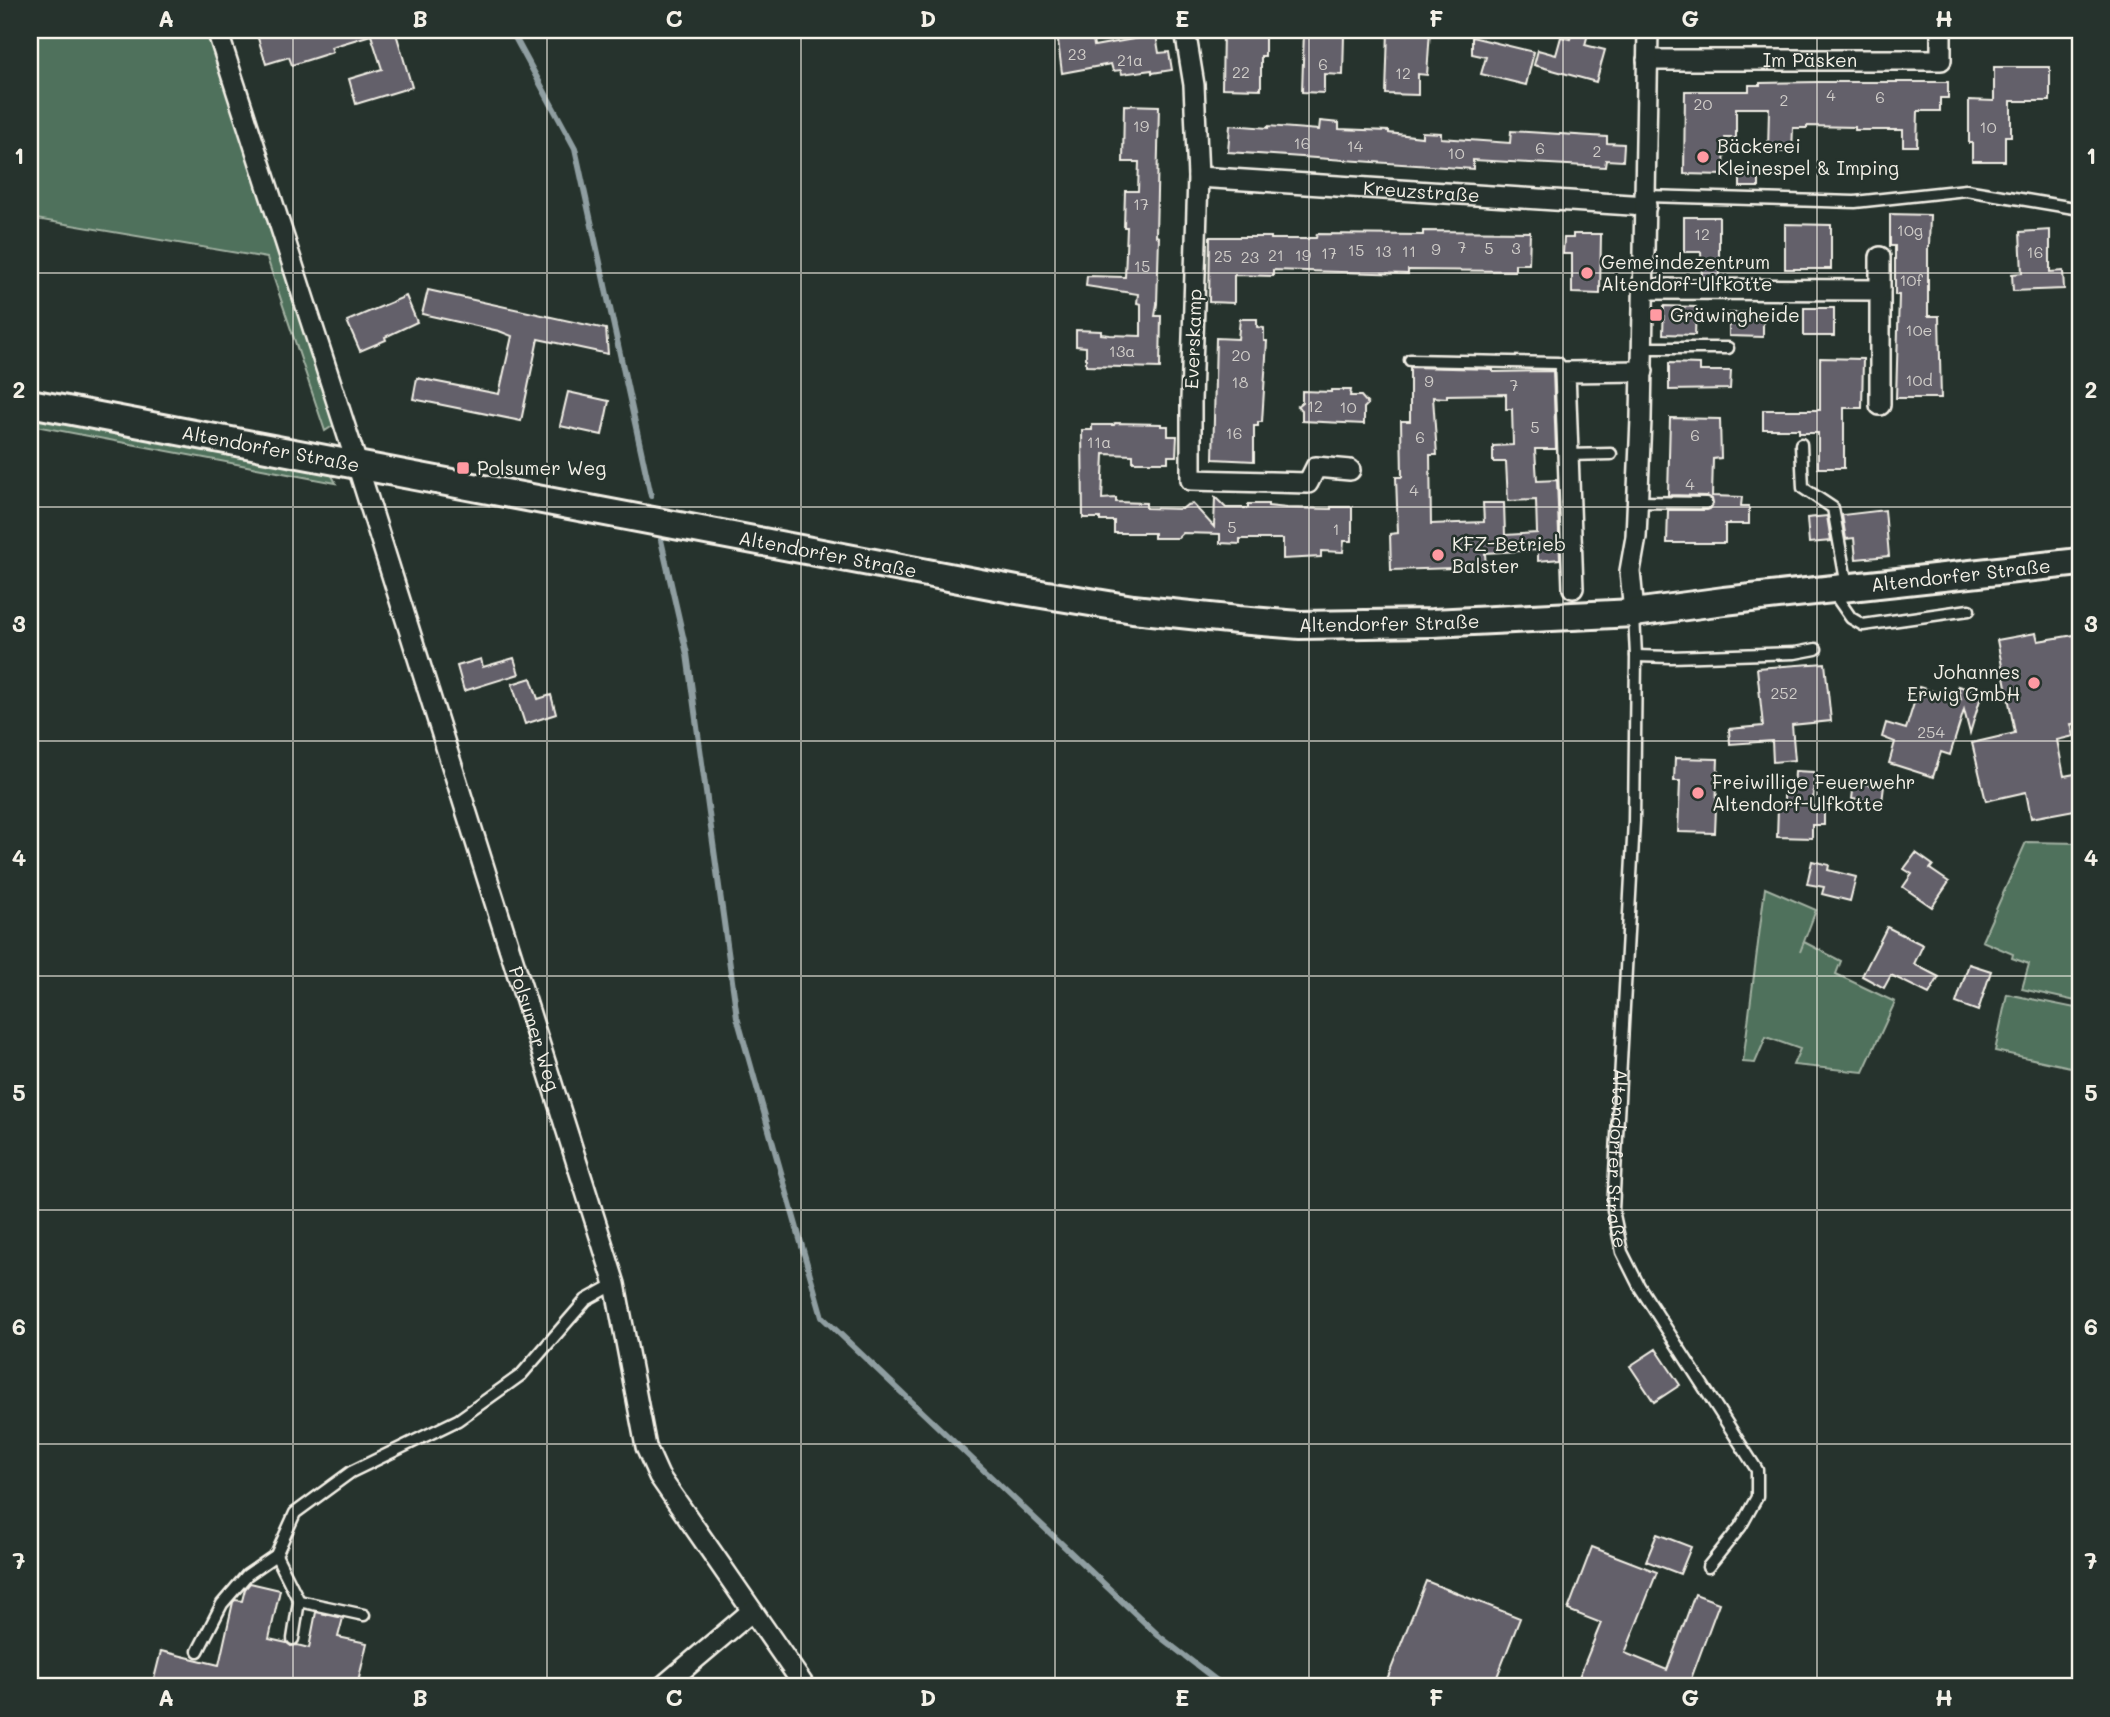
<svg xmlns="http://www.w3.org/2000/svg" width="2110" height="1717" font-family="Mali,sans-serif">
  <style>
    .green { fill: #4f715c; stroke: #a2b1a2; stroke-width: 2 }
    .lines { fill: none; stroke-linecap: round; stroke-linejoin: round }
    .stream { stroke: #8f9ea1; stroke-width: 6 }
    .building { fill: #64606b; stroke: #f4f1e8; stroke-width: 2; fill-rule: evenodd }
    .lane-casing { stroke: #f4f1e8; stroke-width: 15 }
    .street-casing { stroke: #f4f1e8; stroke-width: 24 }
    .secondary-casing { stroke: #f4f1e8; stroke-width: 32 }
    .lane { stroke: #26332d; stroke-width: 10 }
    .street { stroke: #26332d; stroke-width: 19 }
    .secondary { stroke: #26332d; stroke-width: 26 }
    .grid { fill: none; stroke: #f4f1e8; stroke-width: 2; stroke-opacity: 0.55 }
    .poi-dot { fill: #ff9aa2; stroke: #26332d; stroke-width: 2.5 }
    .labels { text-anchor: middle; stroke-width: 5; stroke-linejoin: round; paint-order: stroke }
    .number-label { font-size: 16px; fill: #d0cdc9 }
    .street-label { font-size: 19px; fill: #f4f1e8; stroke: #26332d }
    .poi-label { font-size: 19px; fill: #f4f1e8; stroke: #26332d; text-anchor: start }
    .neatline { fill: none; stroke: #f4f1e8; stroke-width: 2.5 }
    .grid-label { font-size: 23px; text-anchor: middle; font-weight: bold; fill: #f4f1e8 }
  </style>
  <rect width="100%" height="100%" fill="#26332d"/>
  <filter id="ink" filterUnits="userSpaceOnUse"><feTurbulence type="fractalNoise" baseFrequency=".0143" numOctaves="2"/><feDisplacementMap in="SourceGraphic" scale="14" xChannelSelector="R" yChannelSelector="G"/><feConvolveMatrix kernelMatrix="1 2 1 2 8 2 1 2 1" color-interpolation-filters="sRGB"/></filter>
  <g filter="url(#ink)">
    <path class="green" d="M30,30H208L337,423L325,431L267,258L30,218Z
      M30,415L330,472L336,483L30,425Z
      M2026,842L2080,843V1002L2022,989L2029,964L2012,958L2013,954L1982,941Z
      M1765,888L1816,910L1800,952L1804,942L1841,961L1836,974L1895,1002L1863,1072L1793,1065L1800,1049L1766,1037L1755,1063L1743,1062Z
      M2007,994L2080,1009V1069L1995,1051Z"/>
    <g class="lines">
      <path class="stream" d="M511,30L575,148L651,496
        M661,540L687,654L737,1017L822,1317L1159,1636L1225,1687"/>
    </g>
    <path class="building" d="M273,30H395L412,87L356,104L349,79L382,69L371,35L331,47L333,52L292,65L289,57L266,64L257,35Z
      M1077,30V34L1092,32L1094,46L1156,35L1159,53L1169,52L1172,70L1152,73V70L1122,74L1121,70L1113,71L1111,64L1062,73L1057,33Z
      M1223,30H1256L1255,37H1265V56H1261V89L1222,88Z
      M1304,30H1334V35H1344L1343,75L1324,74V93L1302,92Z
      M1388,30H1430L1427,75L1418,74V95L1386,94Z
      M1573,30H1589L1585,45L1605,50L1596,82L1534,65L1538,50L1556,55L1561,37L1570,39Z
      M1472,37L1534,52L1526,85L1481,74L1486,57L1472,54Z
      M1994,67H2050V101H2011V136H2005V161H1972V143H1969V100L1994,101Z
      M1819,82H1948V98H1940V111H1918L1917,146H1903V130H1855V127L1807,126V128H1793L1792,152H1768L1769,108H1736V138H1725L1724,175L1684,174L1685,91H1749V85H1760V83Z
      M1124,105L1159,106L1156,236L1159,237L1157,304L1155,316H1161L1160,368L1086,366V347L1076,346V330L1101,331V334L1110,335L1141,336V304L1137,303L1138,294L1086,286L1087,276L1125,277L1127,227H1124L1125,191H1138L1139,162H1123Z
      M1320,121L1339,123V129L1389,131V133L1422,137V132L1441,133V138L1510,143L1511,131L1607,137V143L1624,144L1623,161L1606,160L1605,167L1473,160V169L1228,152L1230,125L1268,128V126L1319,130Z
      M1740,169H1759V187H1740Z
      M1890,214L1930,215L1929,247H1928V316H1939L1941,398H1896L1899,295H1895V246H1890Z
      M1684,217H1719V277H1702L1701,252H1684Z
      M1785,224L1831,225V269H1785Z
      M2050,230V272L2063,271L2064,289L2013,291L2012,274L2022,273L2020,232Z
      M1423,231L1530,232L1529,264H1515V271L1408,270V274L1273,270V276L1234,275V303L1209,302L1210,237H1271V239H1308V238H1316L1317,234L1423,235Z
      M1573,234H1601L1600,294L1572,293V254H1563L1564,238H1573Z
      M428,290L606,329L608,354L538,339L521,421L413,399L417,378L499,394L512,336L499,331L422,314Z
      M406,296L417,322L385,337L386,340L360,351L347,321Z
      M1664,306L1696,307L1695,335L1663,334Z
      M1804,308H1834V336H1804Z
      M1763,312V337L1729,336V313Z
      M1240,319H1257V327L1264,328V341H1267L1262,422H1258V426H1254V461L1213,459L1216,338L1238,339Z
      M1820,358L1863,359L1862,408H1844V468H1818V433H1799V429H1763V410H1820Z
      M1669,363L1700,364V371H1731L1730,389L1669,390Z
      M1410,367L1493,369V372L1553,371L1556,449H1535L1537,481L1557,480L1560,559L1538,561V550L1485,553L1486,567L1391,570L1390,534L1398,533L1396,477H1402L1401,421H1410ZM1506,394V409H1512L1513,445L1493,446V462H1506L1508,501L1536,500L1537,533L1505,535L1504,503H1483L1484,522L1431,524L1430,455H1437L1433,397L1447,398V395Z
      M1331,390H1351L1350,396H1361L1368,404L1364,408V424L1302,421V410L1297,406L1302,402V391L1331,392Z
      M568,392L609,401L602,435L560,426Z
      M1670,418L1720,419L1721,458L1713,459L1712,496L1742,497L1741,506H1749V524H1725V543H1667L1668,510H1707L1710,509L1713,504L1712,499L1707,496L1668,495Z
      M1115,423L1161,424V426H1168V436H1177L1176,456H1168V462H1133V455L1104,454L1102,499L1116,498V502L1146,503V508L1182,509L1187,505L1193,504L1214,527L1215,497L1226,508H1248V504H1268V506L1287,508L1331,509V507H1352V541H1344L1343,552L1321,551V557L1283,559V539H1240V544L1220,543V534L1183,533L1178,538H1154V533H1114V521H1100V518H1083L1082,430H1092V425H1114Z
      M1885,510L1889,556L1856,559L1854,538L1846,539L1842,515Z
      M1827,516L1831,541L1809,543L1807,518Z
      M2036,633L2038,641L2080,634V723L2071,724L2074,736L2057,740L2064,776L2080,773V809L2031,818L2026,792L1986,801L1972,743L2015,733L1997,640Z
      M514,658L519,674L464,691L457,666L481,659L483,667Z
      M1825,663L1831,721L1792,725L1795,760L1773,762L1772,741L1730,744L1729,729L1763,726L1757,668Z
      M531,678L538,699L551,695L556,714L525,724L512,684Z
      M1958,686L1982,693L1970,733L1964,710L1950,755L1941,752L1933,777L1889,763L1895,742L1882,737L1886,723L1906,729L1919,687L1961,699Z
      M1675,758L1718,759L1715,833L1678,832L1680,781H1674Z
      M1795,771L1814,772L1813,808L1824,809V825H1812V838L1777,837L1778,807H1784V794H1790V791H1794Z
      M1854,783L1884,786L1882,802L1852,799Z
      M1916,853L1933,865L1930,869L1949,882L1932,907L1903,887L1912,874L1904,869Z
      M1812,861L1829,865L1828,870L1856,877L1850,901L1822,894L1824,887L1807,884Z
      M1887,927L1923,945L1914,964L1939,977L1929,994L1891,975L1884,988L1862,976Z
      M1969,964L1991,971L1978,1011L1956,1003Z
      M1656,1349L1680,1385L1654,1402L1630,1366Z
      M1657,1534L1691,1547L1680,1574L1646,1561Z
      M1592,1547L1657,1572L1625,1653L1667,1670L1695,1594L1719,1603L1688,1687H1591L1577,1682L1601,1623L1568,1610Z
      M1426,1581L1520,1618L1493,1687H1399L1386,1682Z
      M250,1583L280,1590L269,1639L287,1643L291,1646L297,1645L309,1648L316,1612L343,1618L338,1637L367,1643L357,1687H152L161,1651L219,1665L233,1602L235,1600L242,1601L245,1589Z"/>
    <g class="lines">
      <g class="lane-casing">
        <g id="lane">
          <path d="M1646,196L1855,202L1966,190L2080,209"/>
          <path d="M1643,348H1728"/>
          <path d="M1410,360L1558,363L1565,372"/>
          <path d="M1801,444L1803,488L1833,508L1847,586"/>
          <path d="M1567,455L1611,454"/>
          <path d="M1638,502L1706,503"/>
          <path d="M1833,592L1851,618L1863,625L1969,610"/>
          <path id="s1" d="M1634,615L1636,656L1634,821L1613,1210L1622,1252L1639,1286L1757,1470V1497L1741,1526L1708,1567"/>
          <path d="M1636,656L1671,657L1795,653L1816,649"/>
          <path d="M276,1555L299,1601L293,1639"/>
          <path d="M299,1601L364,1615"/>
          <path d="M198,1651L222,1604L247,1575L276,1555L295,1513L351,1472L458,1420L521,1375L586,1300L615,1284"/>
        </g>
      </g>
      <g class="street-casing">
        <g id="street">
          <path id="s2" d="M217,30L357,464L615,1284L646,1447L659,1476L805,1687"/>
          <path d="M1185,30L1194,85L1198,177L1191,401V480L1308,483L1316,467L1350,470"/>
          <path id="s3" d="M1647,60H1941V30"/>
          <path id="s4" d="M1198,177L1646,206"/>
          <path d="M1880,257V405"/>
          <path d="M1645,289L1880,290"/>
          <path d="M1573,588L1565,372L1643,371"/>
          <path d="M1634,613L1630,571L1636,537L1641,419L1648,30"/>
          <path d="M662,1687L752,1611"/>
        </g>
      </g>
      <g class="secondary-casing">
        <g id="secondary">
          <path id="s5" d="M30,403L1017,590L1133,609L1238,620L1300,625L1432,623L1634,613L1724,601L2080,562"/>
        </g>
      </g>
      <use href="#lane" class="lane"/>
      <use href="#street" class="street"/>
      <use href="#secondary" class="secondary"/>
    </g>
  </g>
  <path class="grid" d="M293,30V1687M547,30V1687M801,30V1687M1055,30V1687M1309,30V1687M1563,30V1687M1817,30V1687M30,273H2080M30,507H2080M30,741H2080M30,976H2080M30,1210H2080M30,1444H2080"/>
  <g class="poi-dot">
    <circle cx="1703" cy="157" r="7"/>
    <circle cx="1587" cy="273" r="7"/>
    <rect x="1649" y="308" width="14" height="14" rx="3.5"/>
    <rect x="456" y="461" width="14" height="14" rx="3.5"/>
    <circle cx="1438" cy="555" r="7"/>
    <circle cx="2034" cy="683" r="7"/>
    <circle cx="1698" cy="793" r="7"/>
  </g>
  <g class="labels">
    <g class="number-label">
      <text x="1077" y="60">23</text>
      <text x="1130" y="66">21a</text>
      <text x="1323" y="70">6</text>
      <text x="1241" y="78">22</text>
      <text x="1403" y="79">12</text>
      <text x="1831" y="101">4</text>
      <text x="1880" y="103">6</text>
      <text x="1784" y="106">2</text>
      <text x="1703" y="110">20</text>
      <text x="1141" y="132">19</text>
      <text x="1988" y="133">10</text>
      <text x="1302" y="149">16</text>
      <text x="1355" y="152">14</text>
      <text x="1540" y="154">6</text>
      <text x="1597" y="157">2</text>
      <text x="1456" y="159">10</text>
      <text x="1141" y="210">17</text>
      <text x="1910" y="236">10g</text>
      <text x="1702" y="240">12</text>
      <text x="1462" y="253">7</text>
      <text x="1489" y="254">5</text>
      <text x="1516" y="254">3</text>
      <text x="1436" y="255">9</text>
      <text x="1356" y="256">15</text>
      <text x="1383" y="257">13</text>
      <text x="1409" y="257">11</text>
      <text x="2035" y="258">16</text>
      <text x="1329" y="259">17</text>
      <text x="1276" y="261">21</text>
      <text x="1303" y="261">19</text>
      <text x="1223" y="262">25</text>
      <text x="1250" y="263">23</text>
      <text x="1142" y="272">15</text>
      <text x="1911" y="286">10f</text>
      <text x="1919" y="336">10e</text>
      <text x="1122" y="357">13a</text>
      <text x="1241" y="361">20</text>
      <text x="1919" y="386">10d</text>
      <text x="1429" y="387">9</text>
      <text x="1240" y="388">18</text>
      <text x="1514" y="391">7</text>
      <text x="1315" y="412">12</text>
      <text x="1348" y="413">10</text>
      <text x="1535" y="433">5</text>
      <text x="1234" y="439">16</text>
      <text x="1695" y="441">6</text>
      <text x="1420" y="443">6</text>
      <text x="1099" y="448">11a</text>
      <text x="1690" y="490">4</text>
      <text x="1414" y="496">4</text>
      <text x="1232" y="533">5</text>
      <text x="1336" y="535">1</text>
      <text x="1784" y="699">252</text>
      <text x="1931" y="738">254</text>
    </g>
    <g class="street-label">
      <text dy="7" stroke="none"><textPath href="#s3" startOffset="163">Im Päsken</textPath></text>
      <text dy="7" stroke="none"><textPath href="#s4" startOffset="224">Kreuzstraße</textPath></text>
      <text transform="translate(1193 339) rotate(-88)" y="7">Everskamp</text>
      <text dy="7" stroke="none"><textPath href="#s5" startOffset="245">Altendorfer Straße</textPath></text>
      <text dy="7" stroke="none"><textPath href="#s5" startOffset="812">Altendorfer Straße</textPath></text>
      <text dy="7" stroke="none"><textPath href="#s5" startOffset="1953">Altendorfer Straße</textPath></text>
      <text dy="7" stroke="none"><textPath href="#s5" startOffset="1379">Altendorfer Straße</textPath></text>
      <text dy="7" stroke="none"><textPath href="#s2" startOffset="1048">Polsumer Weg</textPath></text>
      <text dy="7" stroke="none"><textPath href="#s1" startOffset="544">Altendorfer Straße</textPath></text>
    </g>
    <g class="poi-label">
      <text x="1717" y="153">Bäckerei<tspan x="1717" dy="22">Kleinespel &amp; Imping</tspan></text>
      <text x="1601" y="269">Gemeindezentrum<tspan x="1601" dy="22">Altendorf-Ulfkotte</tspan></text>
      <text x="1670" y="322">Gräwingheide</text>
      <text x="477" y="475">Polsumer Weg</text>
      <text x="1452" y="551">KFZ-Betrieb<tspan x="1452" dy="22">Balster</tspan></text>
      <text x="2020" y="679" text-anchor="end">Johannes<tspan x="2020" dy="22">Erwig GmbH</tspan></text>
      <text x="1712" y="789">Freiwillige Feuerwehr<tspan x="1712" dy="22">Altendorf-Ulfkotte</tspan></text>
    </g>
  </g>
  <rect width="2110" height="1717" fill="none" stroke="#26332d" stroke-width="77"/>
  <rect x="38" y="38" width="2034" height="1640" class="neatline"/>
  <g class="grid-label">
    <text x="166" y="27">A</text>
    <text x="420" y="27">B</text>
    <text x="674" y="27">C</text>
    <text x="928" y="27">D</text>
    <text x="1182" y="27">E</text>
    <text x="1436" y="27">F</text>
    <text x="1690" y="27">G</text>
    <text x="1944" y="27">H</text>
    <text x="19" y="164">1</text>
    <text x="2091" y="164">1</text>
    <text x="19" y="398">2</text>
    <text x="2091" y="398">2</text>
    <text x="19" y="632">3</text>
    <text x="2091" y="632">3</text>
    <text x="19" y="866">4</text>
    <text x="2091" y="866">4</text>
    <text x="19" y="1101">5</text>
    <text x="2091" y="1101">5</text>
    <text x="19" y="1335">6</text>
    <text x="2091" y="1335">6</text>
    <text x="19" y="1569">7</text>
    <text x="2091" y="1569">7</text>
    <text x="166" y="1706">A</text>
    <text x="420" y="1706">B</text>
    <text x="674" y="1706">C</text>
    <text x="928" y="1706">D</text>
    <text x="1182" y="1706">E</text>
    <text x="1436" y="1706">F</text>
    <text x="1690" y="1706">G</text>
    <text x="1944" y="1706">H</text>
  </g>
</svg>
